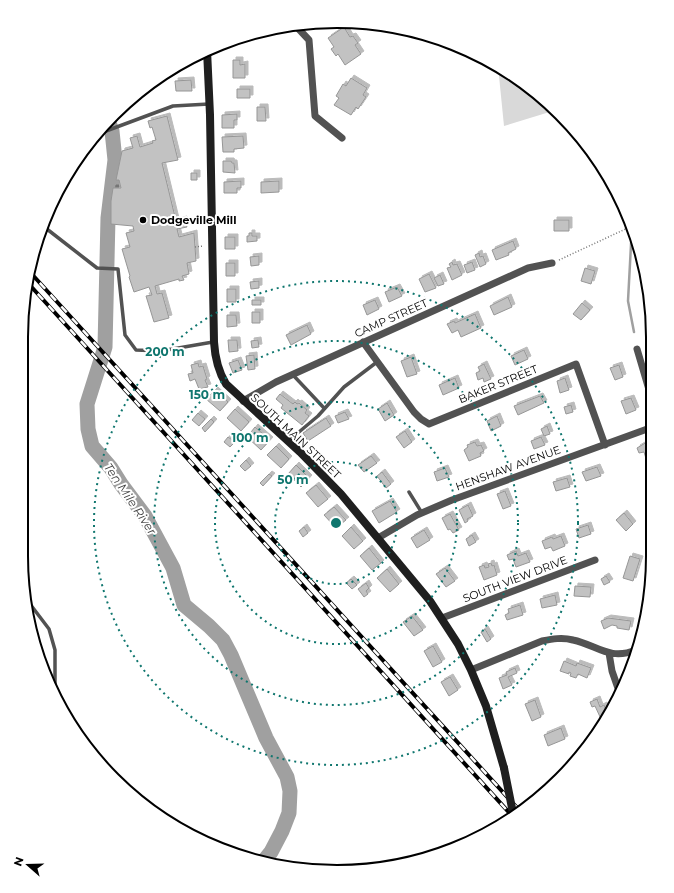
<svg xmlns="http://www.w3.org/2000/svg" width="674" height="893" font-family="Montserrat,sans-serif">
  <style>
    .green { fill: #d9d9d9 }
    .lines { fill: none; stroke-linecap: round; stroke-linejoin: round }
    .stream { stroke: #a0a0a0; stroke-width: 2.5 }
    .river { stroke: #a0a0a0; stroke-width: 15 }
    .building { fill: #c2c2c2; stroke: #969696; filter: url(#shadow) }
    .path { stroke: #747474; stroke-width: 1.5; stroke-dasharray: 1 2; stroke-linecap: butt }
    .lane { stroke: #525252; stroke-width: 3.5 }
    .street { stroke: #525252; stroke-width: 7 }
    .secondary { stroke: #1f1f1f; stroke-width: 8 }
    .rail-casing { stroke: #000; stroke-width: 4 }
    .rail { stroke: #fff; stroke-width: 2.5; stroke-dasharray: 8; stroke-linecap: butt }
    .secondary-bridge { stroke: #1f1f1f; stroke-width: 8 }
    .ring { fill: none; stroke: #0f766e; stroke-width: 2; stroke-dasharray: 2 4 }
    .poi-dot { fill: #000; stroke: #fff; stroke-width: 1.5 }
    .labels { text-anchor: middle; stroke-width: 4; stroke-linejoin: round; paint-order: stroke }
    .poi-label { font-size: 11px; font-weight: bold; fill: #000; stroke: #fff; text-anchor: start }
    .street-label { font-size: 11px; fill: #000; stroke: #fff }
    .water-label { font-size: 12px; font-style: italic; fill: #414141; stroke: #fff }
    .rim { fill: none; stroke: #000; stroke-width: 2 }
    .centre { fill: #0f766e; stroke: #fff; stroke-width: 2 }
    .ring-label { font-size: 12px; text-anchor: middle; font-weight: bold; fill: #0f766e; stroke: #fff; stroke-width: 4; stroke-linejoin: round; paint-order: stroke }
  </style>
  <defs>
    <filter id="shadow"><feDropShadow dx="3" dy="-3" stdDeviation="0" flood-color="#0004"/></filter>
  </defs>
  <rect width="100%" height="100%" fill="#fff"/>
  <path class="green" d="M498,66L512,74L556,110L504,126Z"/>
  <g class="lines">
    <path class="stream" d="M632,226L628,301L634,332"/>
    <path class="river" d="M109,123L112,131L115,160L108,218L105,347L87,404L88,429L92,446L111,468L121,484L145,516L173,568L184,605L209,626L223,640L231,655L266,738L287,777L290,791L289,813L282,831L271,852L263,862"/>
  </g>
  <path class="building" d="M344,27L350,37L353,36L358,43L355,45L361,54L345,65L338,54L336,56L331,49L334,47L328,38Z
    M233,60H240V65L245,64V78H233Z
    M351,78L367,88L363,95L366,97L358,109L356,107L351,115L334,105L339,98L336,96L343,84L346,86Z
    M191,80L192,91H176L175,81Z
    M237,89H250V98H237Z
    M257,107H265L266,121H257Z
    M237,114V120H234V128H222V115Z
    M167,116L178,160L162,163L176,221L184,219L187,227L177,229L179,237L194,233L196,261L187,263L189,274L182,276L184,280L179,281V279L155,286L157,294L162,293L169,318L154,322L146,296L152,295L149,287L134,292L129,277L130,276L122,249L130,247L126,233L134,231L133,226L111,224V201L113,188H121L119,180H116L122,151L133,148L130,138L137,136L140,147L153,143L152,141L156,140L152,127L150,128L148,121Z
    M243,136L244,148L234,149V152H223L222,137Z
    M223,161H231L232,163H234L235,173L223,172Z
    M191,173H197V180H191Z
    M241,181V188H237V193H224V182Z
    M279,181V192L261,193V182Z
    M554,220H569V231H554Z
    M249,233H252V236H257V241L247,242V236H249Z
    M225,237H235V249H225Z
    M513,241L516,249L508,253L509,255L496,260L492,250Z
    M479,253L480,257L483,256L486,264L480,267L475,255Z
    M259,256V265L251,266L250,257Z
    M452,262L453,265L457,264L462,275L452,280L447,268L451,267L449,264Z
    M472,262L475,270L467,273L464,265Z
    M226,263H235V276H226Z
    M585,268L595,271L591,284L581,281Z
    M429,274L436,288L425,292L419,279Z
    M440,275L444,284L438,286L434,278Z
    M259,281V288L251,289L250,282Z
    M397,287L402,296L389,302L385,292Z
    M227,289H236V302H227Z
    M508,297L512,307L494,315L490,306Z
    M252,300H261V305H252Z
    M375,300L379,309L367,315L363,305Z
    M582,303L590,310L581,320L573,314Z
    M252,312H260V323H252Z
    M475,314L481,328L461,337L458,330L452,333L447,324L454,321L455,323Z
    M227,315H236L237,326L227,327Z
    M307,325L311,334L291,345L286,335Z
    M228,340H237L238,351L229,352Z
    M258,340L259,347L252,348L251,341Z
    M524,350L528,359L515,365L511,356Z
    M254,355L255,369L248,370L246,356Z
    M411,357L417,374L407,377L401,361Z
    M238,360L242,370L233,373L229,363Z
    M198,363L199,367L203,366L207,379L205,380L208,387L199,389L195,379L190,381L188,374L193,373L191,365Z
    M484,364L491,379L484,382L483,378L478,380L476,373L480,371L478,367Z
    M619,365L623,377L615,380L610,368Z
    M455,378L459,388L443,395L439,385Z
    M565,378L569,390L560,393L557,381Z
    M215,390L228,402L220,411L206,399Z
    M280,394L293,404L295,402L297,404L299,403L307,410L305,413L309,416L302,425L281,408L283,405L276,399Z
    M540,396L544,403L518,415L514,406Z
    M631,398L636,410L626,414L621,401Z
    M387,403L394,415L385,421L378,409Z
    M571,405L573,412L566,414L564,407Z
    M235,409L249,422L241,431L227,418Z
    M345,412L349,419L338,423L335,416Z
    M198,413L205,419L199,426L192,420Z
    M497,416L501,426L491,431L487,421Z
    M326,418L331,426L308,441L303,433Z
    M211,419L214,422L205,432L202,428Z
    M547,426L550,434L544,436L541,429Z
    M255,427L270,440L261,450L247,437Z
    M405,431L412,442L404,448L396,437Z
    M228,437L235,442L230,447L224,442Z
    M541,437L545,445L534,449L531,441Z
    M475,442L477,446L481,445L484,451L480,453L481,456L469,461L464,450L468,447L467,445Z
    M647,442L650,449V461L647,462L644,452L639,453L637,448Z
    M276,446L289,459L281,468L267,455Z
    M371,456L377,463L364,472L358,465Z
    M246,460L251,466L245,471L240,466Z
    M296,465L309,478L301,487L288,474Z
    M597,467L601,476L586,481L582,472Z
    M445,468L449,477L437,481L434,472Z
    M382,472L391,484L386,488L377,476Z
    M269,474L272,476L263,486L260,483Z
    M567,478L570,487L556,491L553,482Z
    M316,485L328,499L318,507L306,493Z
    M505,491L511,506L503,509L497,494Z
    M390,501L397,512L379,523L372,511Z
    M468,505L473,516L467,519L468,521L465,523L459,510Z
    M334,507L346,520L336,528L324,515Z
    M624,513L633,524L626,531L616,520Z
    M450,514L459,530L453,533L450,529L448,530L442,518Z
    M588,525L591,534L579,538L576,529Z
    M304,527L308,533L303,537L299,531Z
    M351,527L363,541L354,549L342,536Z
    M424,530L430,540L417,548L411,538Z
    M472,535L476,542L469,546L466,539Z
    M561,536L565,546L553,551L551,547L545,549L542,541L552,537L553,539Z
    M369,548L381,563L372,570L360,556Z
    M516,551L518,556L526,553L530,562L516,567L513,559L509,560L507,555Z
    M630,556L640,559L633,581L623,578Z
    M491,563L492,566L494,565L497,575L484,580L479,567L484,565L485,568L489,567L488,564Z
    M445,568L455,581L446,587L436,574Z
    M387,569L399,584L390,592L377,578Z
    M606,576L610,582L604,585L601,579Z
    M351,579L357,585L352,589L346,583Z
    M366,583L369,588L366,591L368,594L364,597L358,589Z
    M575,586L591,587L590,597L574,596Z
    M555,595L557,605L542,608L540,599Z
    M520,605L523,615L507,620L505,615L509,613L508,609Z
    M412,616L423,630L414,636L403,622Z
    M608,618L631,621L629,630L617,628V626L612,625L604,629L601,621Z
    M485,629L491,639L487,642L481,632Z
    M433,646L442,662L433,667L424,651Z
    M564,661L576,666L577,663L591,668L587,678L578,674L576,678L570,676L571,673L569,672V674L560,671Z
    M515,668L517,673L508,677L512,685L503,689L499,678L507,675L506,672Z
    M450,677L458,690L449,696L441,682Z
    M597,699L600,707L604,705L608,715L601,719L595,706L592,707L590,702Z
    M535,700L541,717L532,721L525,704Z
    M561,728L565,739L548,746L544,735Z"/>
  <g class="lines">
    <path class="path" d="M195,247L203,246
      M559,260L632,226"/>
    <path class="lane" d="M98,134L173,106L209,104
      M43,226L97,268L118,269L125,335L136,350L161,351L213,342
      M293,375L324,408
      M287,439L299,432L318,416L344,387L377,362
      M409,492L422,513
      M27,600L49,629L55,650V686L53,689"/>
    <path class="street" d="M295,25L309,40L315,116L342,138
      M363,342L414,412L421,419L429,424L576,364L605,445
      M637,349L650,393
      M243,401L276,382L528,268L552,263
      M378,538L417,515L452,500L650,428
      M442,618L595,560
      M609,653L612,671L620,694
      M471,670L542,641C552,639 562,637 573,640C597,645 609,661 636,650"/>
    <path class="secondary" d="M207,50L210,115L214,342C215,358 218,371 226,384L300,452L341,494L430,601L458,644L471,670L486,706L504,768"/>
    <g class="rail-casing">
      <path id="rail" d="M29,271L521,812
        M27,282L514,818"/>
    </g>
    <use href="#rail" class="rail"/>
    <path class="secondary-bridge" d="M504,768L514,818"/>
  </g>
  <g class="ring">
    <circle cx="336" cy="523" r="61"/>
    <circle cx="336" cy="523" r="121"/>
    <circle cx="336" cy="523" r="182"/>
    <circle cx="336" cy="523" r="242"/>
  </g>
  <circle class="poi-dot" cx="143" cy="220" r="4"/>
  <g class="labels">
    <g class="poi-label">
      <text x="151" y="224">Dodgeville Mill</text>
    </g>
    <g class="street-label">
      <text transform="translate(391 318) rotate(-24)" y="4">CAMP STREET</text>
      <text transform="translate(498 384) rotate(-22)" y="4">BAKER STREET</text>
      <text transform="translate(296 436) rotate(43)" y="4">SOUTH MAIN STREET</text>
      <text transform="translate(508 468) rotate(-20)" y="4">HENSHAW AVENUE</text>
      <text transform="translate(515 579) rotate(-21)" y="4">SOUTH VIEW DRIVE</text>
    </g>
    <g class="water-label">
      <text transform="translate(130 499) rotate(56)" y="4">Ten Mile River</text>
    </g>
  </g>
  <path d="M0 0H674V893H0ZM337 28H337A309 309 0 0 1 646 337V556A309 309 0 0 1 337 865H337A309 309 0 0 1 28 556V337A309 309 0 0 1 337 28Z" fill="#fff" fill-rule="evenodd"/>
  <path class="rim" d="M337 28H337A309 309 0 0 1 646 337V556A309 309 0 0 1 337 865H337A309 309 0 0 1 28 556V337A309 309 0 0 1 337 28Z"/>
  <circle cx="336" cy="523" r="6" class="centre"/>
  <g class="ring-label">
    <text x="165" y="356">200 m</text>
    <text x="207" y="399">150 m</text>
    <text x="250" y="442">100 m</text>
    <text x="293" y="484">50 m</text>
  </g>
  <g transform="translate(28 865) rotate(290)" stroke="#ffffff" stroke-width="3" paint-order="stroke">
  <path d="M0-3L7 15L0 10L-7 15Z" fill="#000000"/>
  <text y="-6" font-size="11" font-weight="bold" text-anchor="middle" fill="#000000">N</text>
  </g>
</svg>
